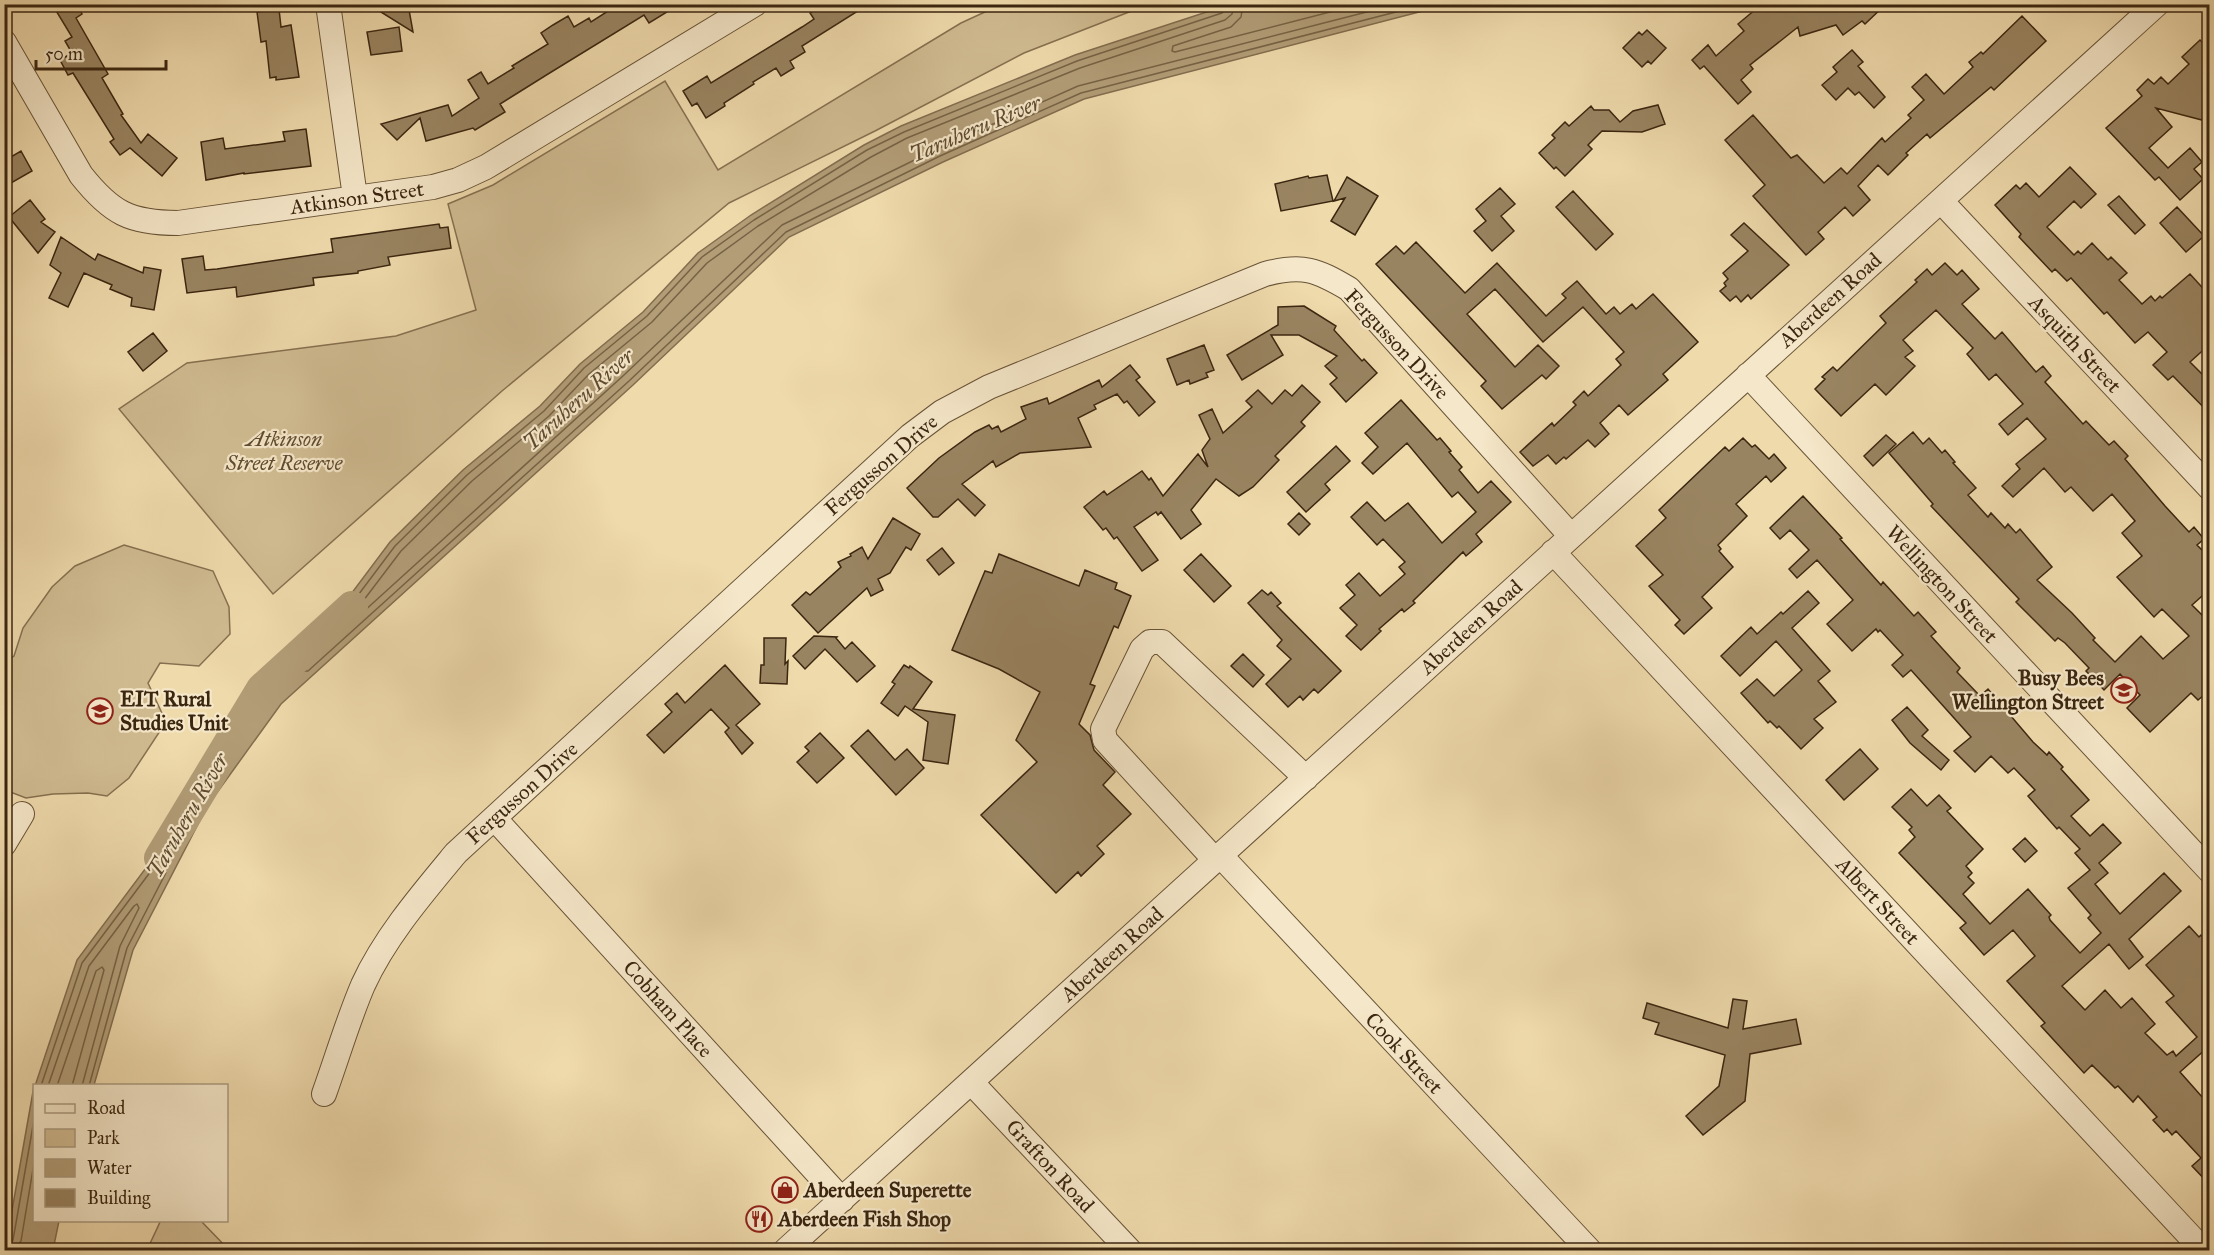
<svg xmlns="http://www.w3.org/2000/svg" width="2214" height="1255" font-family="'IM FELL Great Primer',serif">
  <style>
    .green { fill: #d0bb91; stroke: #867050; stroke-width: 1.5 }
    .water { fill: #b29d77; stroke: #826d4e; stroke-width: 1.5 }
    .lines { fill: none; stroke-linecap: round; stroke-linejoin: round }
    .shore { stroke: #766244; stroke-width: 1.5 }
    .river { stroke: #b29d77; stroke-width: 32 }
    .building { fill: #998461; stroke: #3b2610; stroke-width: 1.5 }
    .minor-casing { stroke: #685337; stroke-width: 26 }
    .minor { stroke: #f5e7c9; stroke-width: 24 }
    .labels { text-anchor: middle; stroke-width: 4.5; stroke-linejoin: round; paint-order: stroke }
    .street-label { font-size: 21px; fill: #3b2610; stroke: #f5e7c9 }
    .park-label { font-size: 21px; font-style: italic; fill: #604b30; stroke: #f5e7c9 }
    .poi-label { font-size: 21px; font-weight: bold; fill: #3b2610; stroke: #f5e7c9; text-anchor: start }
    .water-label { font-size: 22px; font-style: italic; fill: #5f4a2f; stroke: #f5e7c9 }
  </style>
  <rect width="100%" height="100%" fill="#efdaac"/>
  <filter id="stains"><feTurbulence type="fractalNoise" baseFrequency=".00333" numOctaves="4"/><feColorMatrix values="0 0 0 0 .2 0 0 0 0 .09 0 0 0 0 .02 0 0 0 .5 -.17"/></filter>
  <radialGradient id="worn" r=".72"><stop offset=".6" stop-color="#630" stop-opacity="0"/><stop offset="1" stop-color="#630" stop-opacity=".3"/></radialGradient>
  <path class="green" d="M1000,5H1147L1024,53L875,131L729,203L502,391L273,594L119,409L187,363L396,336L476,310L448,204L493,185L665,81L718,170L961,23Z
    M124,545L213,571L229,607L230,634L199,666L160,663L148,683L166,722L129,778L107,796L88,793L53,794L26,798L5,790V662L14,656L23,628L52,587L75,566Z
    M161,1220L201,1221L229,1250H147Z"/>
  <path class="water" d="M1231,4L1446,5L1084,99L943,162L789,237L633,385L281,704L208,805L133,950L94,1085L35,1086L77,960L390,542L463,470L540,406L580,364L643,312L698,253L751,215L864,145L901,126L1075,55Z
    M34,1086V1220L59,1221L53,1250H5Z"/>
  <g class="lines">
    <path class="shore" d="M1227,4L1226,9L1222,13L1077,61L904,132L867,150L754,220L702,257L647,316L584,368L544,411L467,475L395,546L304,667V671H308L629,381L786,232L940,156L1081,93L1427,4
      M1234,4L1232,14L1225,20L1080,68L907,138L871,157L758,226L707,263L652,322L589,374L549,416L472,481L401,551L357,609V612L362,613L624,375L782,225L937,149L1078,86L1398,4
      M1243,4L1241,17L1231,27L1173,46L1172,51L1175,52L1361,4
      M41,1086L82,963L181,831L185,830L186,834L127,948L89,1086
      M48,1086L89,966L134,906L137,904L139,908L120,946L82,1086
      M57,1086L96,971L102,967L104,970L72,1086
      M4,1245H10L13,1240L34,1120
      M14,1250L21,1241L34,1163"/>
    <path class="river" d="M160,858L262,689L352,607"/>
  </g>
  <path class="building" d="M52,4H77L82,14L76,18L108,74L102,78L123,114L121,115L141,143L148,134L177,158L162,176L130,148L120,155L110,142L114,139L73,73L68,75L60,60L72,53L65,41L72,37Z
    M368,4H408L413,32Z
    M619,4H680L649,23L644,15L548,74L500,104L505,112L475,130L473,128L426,141L420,118L397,140L381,124L448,105L452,116L479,98L468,80L481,72L488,84L514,68L512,66L548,44L541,33L553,25L568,16L574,27L589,18L591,22Z
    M824,4H869L802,46L805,52L790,61L794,68L781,76L776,68L753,82L754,84L724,103L725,106L706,118L697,103L692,106L683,91L707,76L711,83L802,27L814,19L810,13Z
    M1762,4H1886L1865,24L1862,21L1843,35L1836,25L1800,36L1798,27L1750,65L1753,69L1741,80L1751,92L1738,104L1704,66L1700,69L1692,60L1708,45L1716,56L1744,31L1738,24Z
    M279,9L281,27L291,25L299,77L276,80V77L270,78L266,41L261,42L257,12Z
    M2022,16L2046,41L1994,90L1991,87L1930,138L1927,134L1906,153L1908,155L1888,175L1878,165L1858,186L1870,200L1853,216L1845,207L1818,232L1824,239L1806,255L1753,196L1765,185L1725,140L1753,115L1791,158L1797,155L1824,183L1841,168L1847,174L1882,138L1885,142L1911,118L1908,115L1924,100L1912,87L1926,74L1944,94L1973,67L1969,62L1981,52L1983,54Z
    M399,27L402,51L371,55L367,32Z
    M1647,30L1666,48L1651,64L1648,61L1642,67L1623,48L1639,32L1642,35Z
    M2200,40L2210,50V93L2202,120L2156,108L2172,127L2149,148L2168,168L2190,148L2202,162L2194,169L2203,179L2180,200L2159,177L2155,180L2106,128L2142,96L2137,90L2148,79L2154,84L2161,77L2168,84L2189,64L2182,57Z
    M1852,50L1863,62L1858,66L1885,97L1874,108L1859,92L1855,95L1848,88L1836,100L1822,85L1837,72L1833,67Z
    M1658,105L1665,124L1642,132L1602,131L1588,145L1592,149L1565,176L1556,167L1554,169L1539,153L1555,138L1552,135L1565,122L1569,126L1591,106L1594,110H1609L1620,122L1633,111Z
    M306,129L311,166L244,174V173L206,180L201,142L223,138L225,149L285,141L283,132Z
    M21,151L32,171L4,187V161Z
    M2070,167L2096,194L2081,208L2074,201L2047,227L2074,255L2078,251L2081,254L2092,243L2108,260L2111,257L2127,273L2119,280L2142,304L2151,296L2155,301L2160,296L2162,298L2190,274L2210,296V344L2190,362L2210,382V414L2173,376L2168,380L2153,365L2167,352L2148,332L2135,343L2107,312L2104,314L2071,278L2067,281L2055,269L2052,272L2019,237L2021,234L1995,205L2016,185L2020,189L2026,183L2039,197Z
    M1327,175L1333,201L1281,211L1275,184L1308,176L1309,178Z
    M1347,177L1378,196L1355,235L1331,221L1345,198L1334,201Z
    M1500,188L1515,204L1501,216L1514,231L1492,251L1474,231L1486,221L1476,209Z
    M1573,191L1613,234L1596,250L1556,207Z
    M2119,196L2145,225L2135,234L2108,205Z
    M30,200L45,219L41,222L55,232L38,253L9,217Z
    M2177,207L2204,236L2186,252L2160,223Z
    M1744,223L1789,265L1751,299L1748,295L1741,302L1736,296L1730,301L1720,291L1726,286L1724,283L1728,279L1723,273L1748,251L1731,235Z
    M439,224L440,228L448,227L451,248L388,257L390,265L358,271V273L313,278L314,285L237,297L236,287L187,293L182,259L203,256L205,270L217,269L333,252L331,239Z
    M61,237L95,260L98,254L143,273L144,267L161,270L154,310L131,306L132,298L110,289L112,285L84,273L68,307L49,298L61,273L50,265Z
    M1416,242L1465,293L1497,263L1546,316L1566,298L1562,294L1577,281L1606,314L1614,307L1620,314L1632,304L1636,309L1653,294L1698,342L1663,374L1668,380L1628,415L1619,405L1600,423L1609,434L1595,447L1588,440L1566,459L1564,457L1556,464L1548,455L1533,466L1520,452L1552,423L1554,426L1576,405L1573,402L1584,391L1588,396L1621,365L1616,359L1624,352L1583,307L1543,342L1495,289L1467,314L1515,367L1538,345L1559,366L1546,379L1542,375L1502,409L1481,386L1486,381L1376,264L1396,246L1404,254Z
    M1945,263L1957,275L1962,270L1979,289L1962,304L1995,339L2002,332L2036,372L2043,366L2051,376L2045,382L2083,424L2086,421L2109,445L2114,441L2128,456L2125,459L2165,506L2189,532L2194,527L2204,539L2197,545L2210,558V589L2192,605L2210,623V671L2203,677L2210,684V690L2198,700L2191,693L2150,732L2127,708L2140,695L2120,674L2104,690L2086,671L2089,668L2065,643L2058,638L2055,641L2016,602L2019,599L1931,506L1933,504L1889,453L1913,432L1923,444L1929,438L1942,453L1945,450L1955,462L1953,463L1976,488L1968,495L1988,517L1991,513L2005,528L2008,524L2016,533L2020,529L2052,567L2037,580L2072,613L2095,638L2093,640L2115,662L2141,636L2163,659L2189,636L2162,609L2154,617L2117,577L2142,556L2122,533L2135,521L2112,494L2093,511L2071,487L2065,492L2044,468L2013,497L2002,486L2020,469L2016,464L2046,439L2027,418L2008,435L1999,424L2023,404L1996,374L1989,380L1967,354L1973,348L1936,310L1903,340L1913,351L1905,357L1915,366L1886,395L1875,384L1841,416L1815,389L1825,379L1822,377L1833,367L1837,371L1886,323L1880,316L1917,282L1915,280L1927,269L1932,275Z
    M1304,306L1336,326L1334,330L1362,361L1364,359L1377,373L1346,402L1330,384L1337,378L1325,366L1337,356L1299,335H1271L1283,355L1242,380L1227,355L1278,325V307Z
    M153,333L167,351L143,371L128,352Z
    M1204,345L1214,370L1206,373L1208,377L1190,384L1189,380L1177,385L1167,359Z
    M1130,365L1140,377L1136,380L1155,402L1139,416L1127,401L1124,403L1117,394L1094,405L1096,409L1078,418L1091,447L1020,453L996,467L993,461L962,484L985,505L975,516L958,499L938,517H933L907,488L939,458L975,432L989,425L992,429L998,426L1001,432L1026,419L1021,407L1047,398L1049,404L1099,380L1102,387Z
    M1302,385L1320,402L1301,422L1305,426L1275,456L1279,460L1253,487L1239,496L1216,479L1191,510L1201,524L1181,539L1161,512L1158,515L1156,512L1134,527L1158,560L1142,571L1117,537L1114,539L1106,528L1103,530L1084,507L1104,491L1107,495L1142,471L1149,480L1151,478L1163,496L1198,454L1208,467L1202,450L1210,439L1199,415L1212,409L1223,433L1252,407L1246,401L1258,390L1272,404L1285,390L1292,396Z
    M1401,400L1437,440L1440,438L1451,451L1449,452L1462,467L1459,470L1478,493L1491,481L1511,502L1476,534L1482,542L1466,556L1463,552L1413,601L1415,603L1404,612L1402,609L1379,629L1381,631L1361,650L1346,636L1357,625L1340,608L1355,595L1346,585L1359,573L1380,596L1405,574L1399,567L1405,562L1383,539L1377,545L1351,517L1367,502L1385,521L1408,503L1442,543L1476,512L1458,492L1452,497L1407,443L1373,474L1362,463L1378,447L1365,433Z
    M1886,435L1896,444L1873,466L1864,456Z
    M1743,438L1752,447L1755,445L1769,459L1774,454L1786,468L1771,482L1766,476L1736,504L1747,516L1718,545L1721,549L1719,551L1733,567L1702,597L1712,608L1684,634L1675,625L1680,620L1649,586L1663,575L1636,546L1666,518L1659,510L1725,447L1729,451Z
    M1336,446L1350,461L1325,484L1330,490L1306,512L1287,492Z
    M1803,496L1842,538L1840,539L1881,585L1883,582L1914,616L1918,612L1936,632L1931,636L1960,668L1957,672L1980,696L1988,689L2033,742L2047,755L2049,752L2063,767L2061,769L2089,800L2071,816L2090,836L2103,824L2121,843L2099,863L2108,873L2095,884L2120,914L2164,873L2181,891L2129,939L2143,957L2129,969L2109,944L2062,986L2085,1010L2105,990L2121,1008L2132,998L2155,1024L2145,1033L2167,1055L2173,1051L2176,1056L2197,1037L2166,1002L2174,996L2146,965L2189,926L2199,937L2201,935L2210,944V1050L2207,1048L2180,1072L2203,1098L2210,1093V1185L2192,1166L2201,1158L2176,1131L2172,1135L2167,1129L2164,1132L2153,1120L2157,1117L2138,1096L2133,1102L2118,1086L2115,1088L2092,1065L2084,1073L2041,1026L2045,1023L2007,981L2035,956L2013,930L1984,955L1960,928L1966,923L1899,853L1915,837L1909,830L1912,827L1892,807L1911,789L1927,806L1939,795L1951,808L1947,811L1983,849L1966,866L1972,873L1968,877L1974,883L1963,894L1990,924L2028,889L2051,915L2049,917L2050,920L2080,953L2101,933L2088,918L2091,915L2068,888L2090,870L2075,853L2080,849L2059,827L2057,829L2028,796L2035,790L2014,768L2008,773L1991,756L1975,772L1954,751L1971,737L1911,670L1903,677L1892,665L1903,655L1880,630L1878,632L1876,629L1852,651L1827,624L1853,600L1817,560L1797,578L1789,569L1809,550L1790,530L1780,539L1770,528Z
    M1299,513L1310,524L1299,535L1288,524Z
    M893,518L920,534L911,550L906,547L890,573L878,579L883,590L871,596L867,588L818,633L792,605L806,592L810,595L841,567L838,562L851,556L850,554L862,547L868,559Z
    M942,548L954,563L939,575L927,560Z
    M999,554L1079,586L1085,570L1117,583L1115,589L1131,596L1118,628L1114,626L1090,684L1095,686L1079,724L1090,735L1094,750L1115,772L1103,785L1131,814L1097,846L1104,854L1081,876L1078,872L1056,893L981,815L1037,762L1016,740L1040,692L999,669L952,650L985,571L992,573Z
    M1201,554L1231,586L1214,602L1184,570Z
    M1262,590L1268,595L1271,592L1281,603L1277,606L1341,671L1318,693L1314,689L1303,700L1300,696L1288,707L1266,684L1291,659L1277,646L1282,640L1248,603Z
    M1808,591L1819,603L1792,628L1830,671L1818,681L1836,702L1814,719L1823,728L1801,749L1779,726L1777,728L1770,721L1768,723L1741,693L1757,679L1774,696L1802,670L1776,641L1740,676L1721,656L1751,627L1757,634L1781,612L1783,614Z
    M814,636L837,637L836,638L845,649L852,642L875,666L857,682L825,649L805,669L793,656Z
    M764,638H786L785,664L788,661L787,684L760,683L761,665H764Z
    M1243,654L1264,675L1253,687L1231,666Z
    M725,665L760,704L736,725L753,743L742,754L725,732L729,728L711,709L664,753L647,735L672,712L665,704L677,693L685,703Z
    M904,665L909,668L910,666L932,682L913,709L955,715L948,764L923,760L928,722L905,706L898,716L881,703L895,684L892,682Z
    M1907,707L1928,730L1922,736L1949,760L1941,770L1910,743L1892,720Z
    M868,730L895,760L907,749L924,768L896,795L851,746Z
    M820,733L844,758L817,783L797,762L809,751L805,747Z
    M1860,749L1878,769L1844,800L1826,780Z
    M2025,838L2037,851L2025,862L2013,849Z
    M1733,999L1747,1001L1743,1029L1796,1019L1801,1044L1750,1054L1745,1101L1703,1135L1686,1116L1719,1086L1725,1055L1655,1034L1659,1023L1643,1018L1647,1003L1728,1028Z"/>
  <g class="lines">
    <g class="minor-casing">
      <path id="minor" d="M328,4L355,197
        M4,42L81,175C111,213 130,223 178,223L433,187L458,180L486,167L755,4
        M1941,201L2210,488
        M1748,375L2210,871
        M1553,552L2203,1250
        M495,819L842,1200
        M4,844L22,814
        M1220,855L1589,1250
        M1215,860L1105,740L1103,729L1142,649L1150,642H1162L1306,778
        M971,1082L1129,1250
        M324,1094C337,1058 348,1020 363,985C385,937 422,894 456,853L910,436L942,412L989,387L1265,274C1303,264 1317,270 1349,289L1571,536
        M786,1250L2157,4"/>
    </g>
    <use href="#minor" class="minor"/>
  </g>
  <defs>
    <g id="school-ring" transform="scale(1.35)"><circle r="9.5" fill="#f5e7c9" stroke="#8f2418" stroke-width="1.5"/><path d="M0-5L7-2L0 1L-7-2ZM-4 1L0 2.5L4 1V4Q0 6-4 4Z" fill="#8f2418"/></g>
    <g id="university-ring" transform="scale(1.35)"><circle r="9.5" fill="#f5e7c9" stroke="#8f2418" stroke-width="1.5"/><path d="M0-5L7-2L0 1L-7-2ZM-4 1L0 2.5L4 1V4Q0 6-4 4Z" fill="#8f2418"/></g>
    <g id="shop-ring" transform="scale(1.35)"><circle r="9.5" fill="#f5e7c9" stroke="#8f2418" stroke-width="1.5"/><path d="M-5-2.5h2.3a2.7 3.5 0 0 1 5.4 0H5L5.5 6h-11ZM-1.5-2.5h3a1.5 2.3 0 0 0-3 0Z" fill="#8f2418"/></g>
    <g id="restaurant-ring" transform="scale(1.35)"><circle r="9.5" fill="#f5e7c9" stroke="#8f2418" stroke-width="1.5"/><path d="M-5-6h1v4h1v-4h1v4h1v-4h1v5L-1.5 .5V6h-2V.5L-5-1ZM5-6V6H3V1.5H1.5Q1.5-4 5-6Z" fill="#8f2418"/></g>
  </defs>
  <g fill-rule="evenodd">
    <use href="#school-ring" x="2124" y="690"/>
    <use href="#university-ring" x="100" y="711"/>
    <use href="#shop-ring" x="785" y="1190"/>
    <use href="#restaurant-ring" x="759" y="1219"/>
  </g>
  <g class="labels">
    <g class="street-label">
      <text transform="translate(357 198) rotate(-8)" y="7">Atkinson Street</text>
      <text transform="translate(1830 300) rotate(-42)" y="7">Aberdeen Road</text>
      <text transform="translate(1397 344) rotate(47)" y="7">Fergusson Drive</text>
      <text transform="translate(2075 344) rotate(47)" y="7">Asquith Street</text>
      <text transform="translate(881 465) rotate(-41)" y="7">Fergusson Drive</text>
      <text transform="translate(1942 584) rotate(47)" y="7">Wellington Street</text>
      <text transform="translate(1471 627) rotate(-42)" y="7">Aberdeen Road</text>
      <text transform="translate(522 793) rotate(-42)" y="7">Fergusson Drive</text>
      <text transform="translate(1878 901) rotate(47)" y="7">Albert Street</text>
      <text transform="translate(1112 954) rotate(-42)" y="7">Aberdeen Road</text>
      <text transform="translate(668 1009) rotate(48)" y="7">Cobham Place</text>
      <text transform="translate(1404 1053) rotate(47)" y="7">Cook Street</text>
      <text transform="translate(1050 1166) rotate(47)" y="7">Grafton Road</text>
    </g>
    <g class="park-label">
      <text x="284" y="446">Atkinson<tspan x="284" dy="24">Street Reserve</tspan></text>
    </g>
    <g class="poi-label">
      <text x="2104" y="685" text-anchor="end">Busy Bees<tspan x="2104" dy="24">Wellington Street</tspan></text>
      <text x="120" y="706">EIT Rural<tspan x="120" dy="24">Studies Unit</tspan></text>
      <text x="804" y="1197">Aberdeen Superette</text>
      <text x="778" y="1226">Aberdeen Fish Shop</text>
    </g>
    <g class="water-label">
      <text transform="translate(975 128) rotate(-23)" y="8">Taruheru River</text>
      <text transform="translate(578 399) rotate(-42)" y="8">Taruheru River</text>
      <text transform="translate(187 815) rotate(-60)" y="8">Taruheru River</text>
    </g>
  </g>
  <rect width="2214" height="1255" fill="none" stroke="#efdaac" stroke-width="24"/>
  <rect x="6" y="6" width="2202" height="1243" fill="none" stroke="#3b2610" stroke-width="3"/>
  <rect x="12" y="12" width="2190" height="1231" fill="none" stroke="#3b2610" stroke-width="1.5"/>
  <rect x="33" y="1084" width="195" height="138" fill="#f5e7c9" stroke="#ab9a7f" stroke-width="1.5"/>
  <rect x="45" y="1104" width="30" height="9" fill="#f5e7c9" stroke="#ab9a7f" stroke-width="1.5"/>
  <text x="87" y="1114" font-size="18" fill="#3b2610">Road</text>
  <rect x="45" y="1129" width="30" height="18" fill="#d0bb91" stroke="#ab9a7f" stroke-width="1.5"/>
  <text x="87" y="1144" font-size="18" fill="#3b2610">Park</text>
  <rect x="45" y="1159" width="30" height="18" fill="#b29d77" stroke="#ab9a7f" stroke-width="1.5"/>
  <text x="87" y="1174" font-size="18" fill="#3b2610">Water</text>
  <rect x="45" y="1189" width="30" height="18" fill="#998461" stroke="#ab9a7f" stroke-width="1.5"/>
  <text x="87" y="1204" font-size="18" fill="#3b2610">Building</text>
  <path d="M36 60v9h130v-9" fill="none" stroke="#3b2610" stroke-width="3"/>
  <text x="45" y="60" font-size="18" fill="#3b2610" stroke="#f5e7c9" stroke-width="4.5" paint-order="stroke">50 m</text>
  <rect width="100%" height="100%" filter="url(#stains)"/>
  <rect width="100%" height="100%" fill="url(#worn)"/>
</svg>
